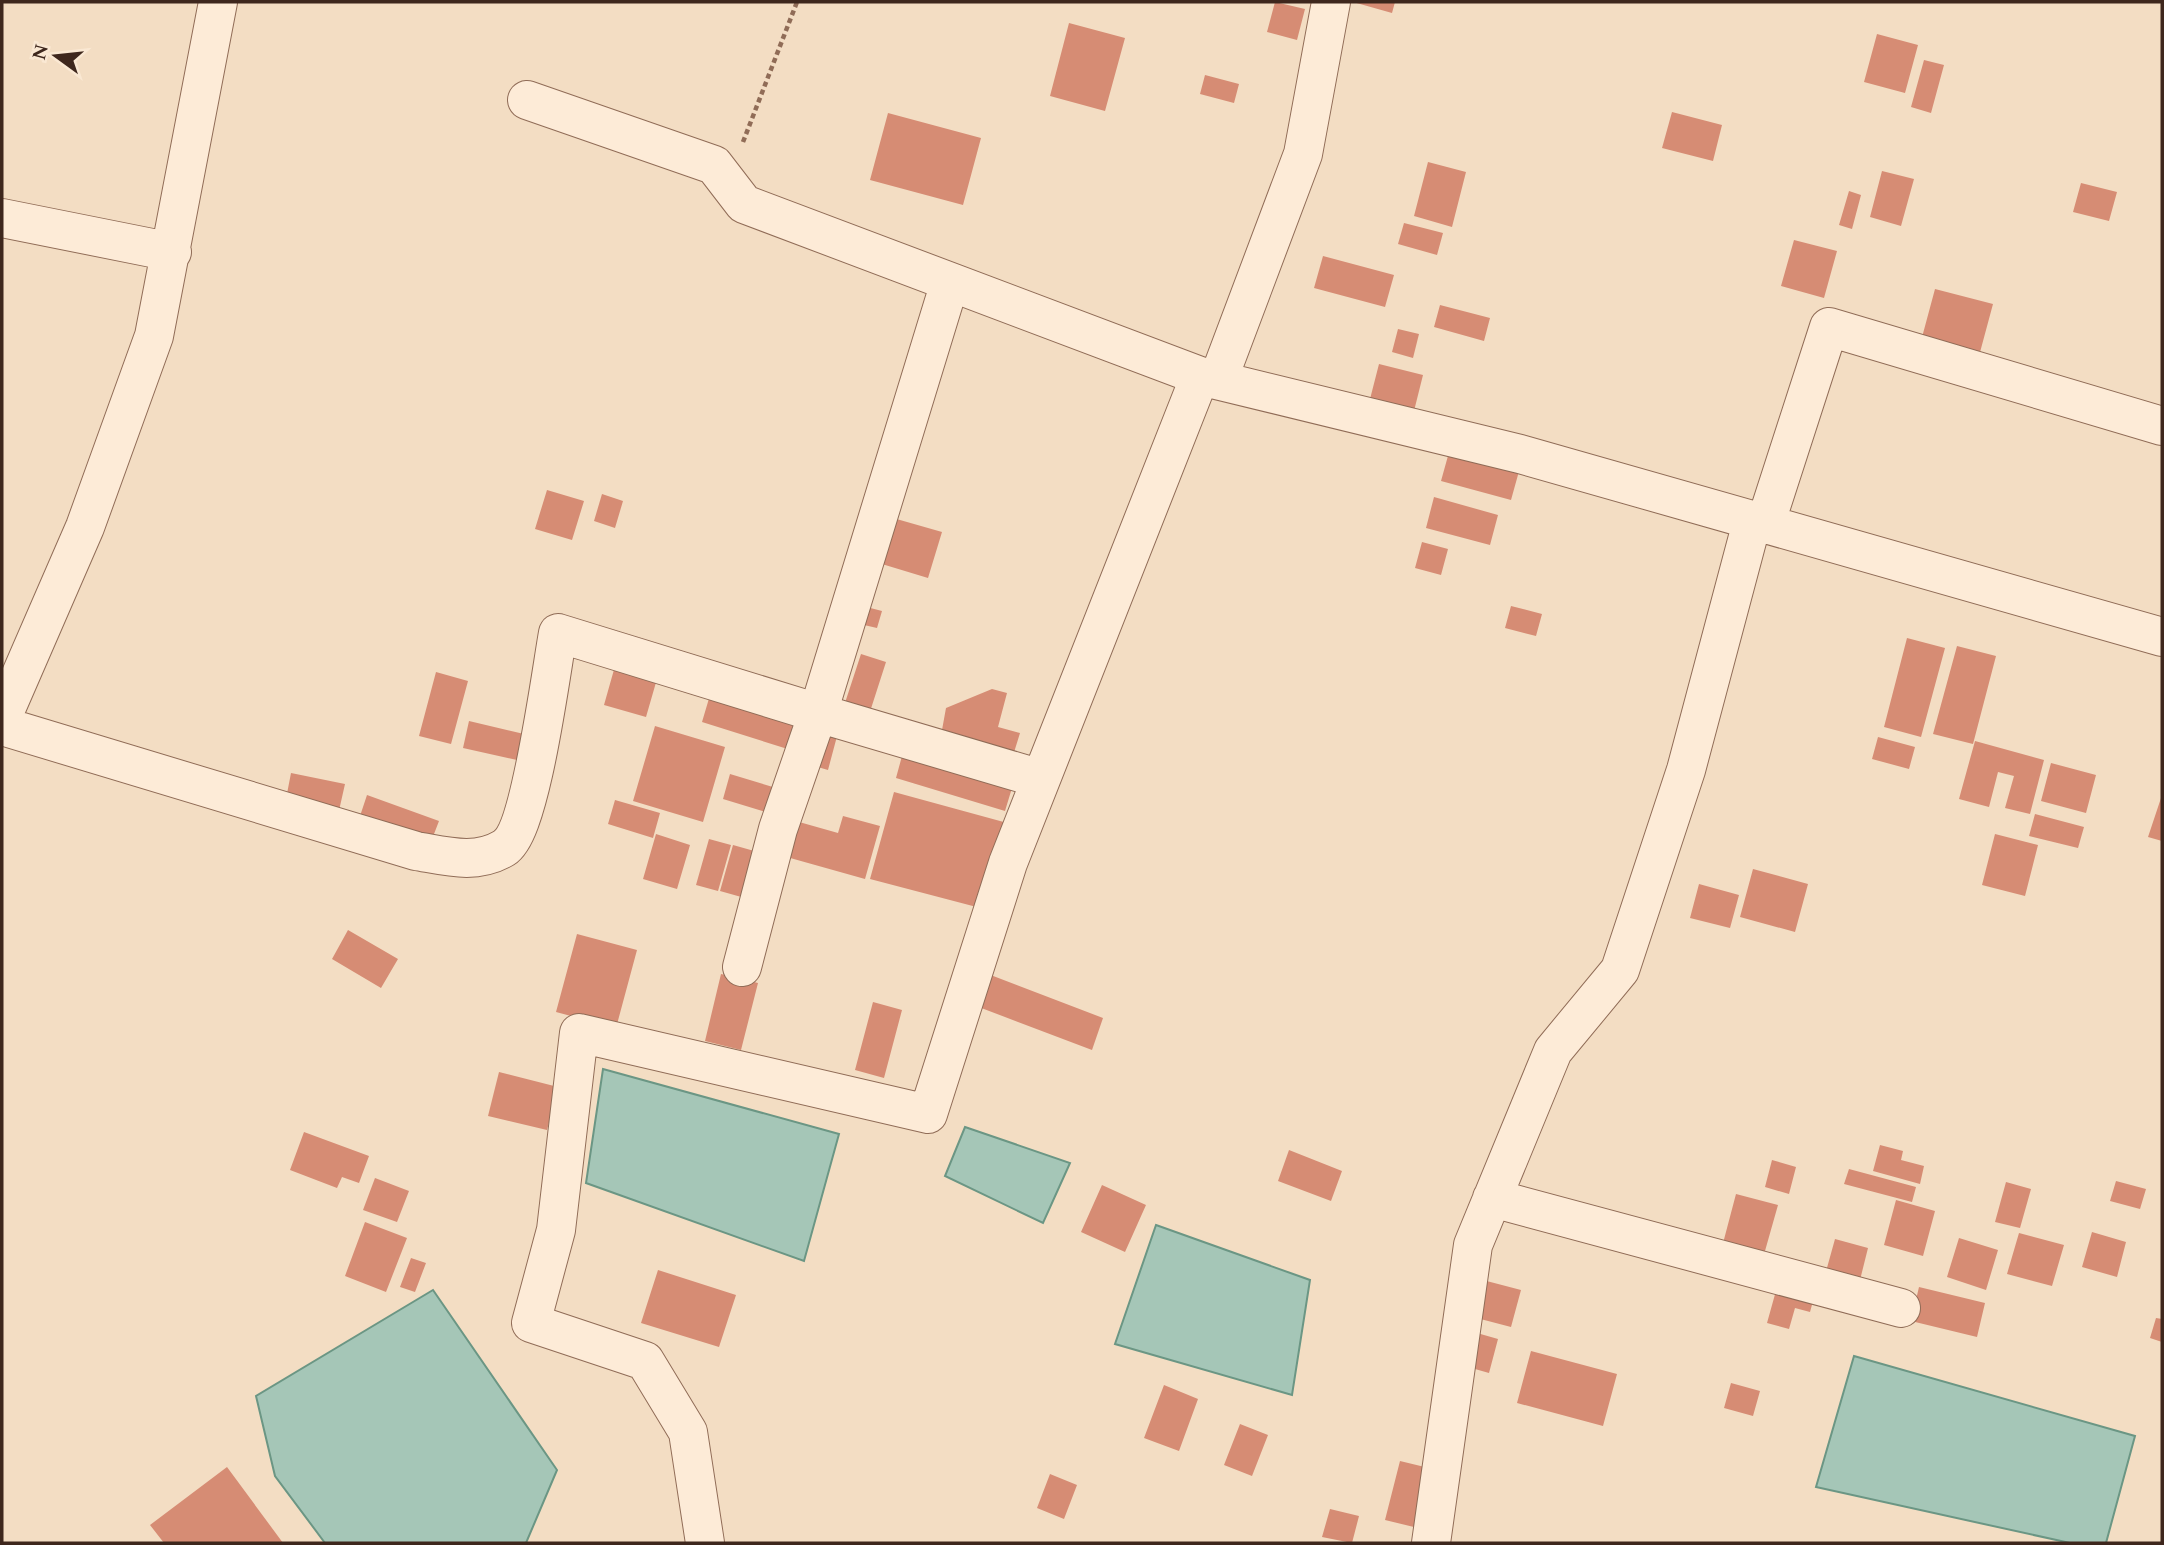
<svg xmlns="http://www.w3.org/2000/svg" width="2164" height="1545" font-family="Spectral,serif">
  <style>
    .water { fill: #a5c6b7; stroke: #6b9684; stroke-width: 2 }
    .building { fill: #d68c74 }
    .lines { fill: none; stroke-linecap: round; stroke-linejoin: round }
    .street-casing { stroke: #906c57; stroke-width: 40 }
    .path { stroke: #906c57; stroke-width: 4.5; stroke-dasharray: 5 3.5; stroke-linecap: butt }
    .street { stroke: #fdebd7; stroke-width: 38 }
  </style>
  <rect width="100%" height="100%" fill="#f3ddc3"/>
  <path class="water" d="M603,1069L839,1134L804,1261L586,1183Z
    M965,1127L1070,1163L1043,1223L945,1176Z
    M1156,1225L1310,1280L1292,1395L1115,1344Z
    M433,1290L557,1470L526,1543H325L275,1476L256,1396Z
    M1854,1356L2135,1436L2106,1543H2070L1816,1487Z"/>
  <path class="building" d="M1275,2L1305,9L1297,40L1267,32Z
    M1353,2H1395L1392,13Z
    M1069,23L1125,38L1105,111L1050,96Z
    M1877,34L1918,45L1905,93L1864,82Z
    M1924,60L1944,65L1931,113L1911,107Z
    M1205,75L1239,84L1234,103L1200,94Z
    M1672,112L1722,125L1713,161L1662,148Z
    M888,113L981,138L963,205L870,180Z
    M1428,162L1466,172L1452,227L1414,216Z
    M1882,171L1914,179L1901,226L1870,217Z
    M2081,183L2117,192L2109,221L2073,212Z
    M1849,191L1861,195L1852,229L1839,225Z
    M1404,223L1443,233L1437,255L1398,244Z
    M1794,240L1837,251L1824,298L1781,286Z
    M1323,256L1394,275L1385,307L1314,288Z
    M1935,289L1993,304L1979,356L1921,341Z
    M1440,305L1490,318L1484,341L1434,327Z
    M1398,329L1419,334L1413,358L1392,352Z
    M1379,364L1423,375L1413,415L1369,403Z
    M1451,445L1521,464L1511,500L1441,481Z
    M547,490L584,501L572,540L535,529Z
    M602,494L623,501L615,528L594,521Z
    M1434,497L1498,515L1490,545L1426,528Z
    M886,516L942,532L928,578L872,561Z
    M1422,542L1448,549L1441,575L1415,568Z
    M855,604L882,611L877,628L851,622Z
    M1511,606L1542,614L1536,636L1505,628Z
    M1907,638L1945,648L1921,737L1884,727Z
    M1957,646L1996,656L1973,744L1933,734Z
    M861,654L886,662L867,721L842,712Z
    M617,659L659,672L646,717L604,705Z
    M436,672L468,681L451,744L419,736Z
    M713,685L805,714L794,751L702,722Z
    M992,689L1007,693L998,727L1020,733L1011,762L940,741L946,708Z
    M469,721L524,734L517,760L463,748Z
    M840,725L828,770L804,763Z
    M655,726L725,747L703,822L633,801Z
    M1878,737L1915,747L1909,769L1872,759Z
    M1975,741L2044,760L2030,814L2005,808L2014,776L1998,772L1989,807L1959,799Z
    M905,745L1015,778L1005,811L896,778Z
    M2051,763L2096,775L2086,813L2041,801Z
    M291,773L345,784L338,815L285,804Z
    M730,774L786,791L779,816L723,799Z
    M894,792L1011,824L988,910L870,879Z
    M367,795L439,821L429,847L358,822Z
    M2162,795V841L2148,837Z
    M615,800L660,813L653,838L608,824Z
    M2035,814L2084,827L2078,848L2029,836Z
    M843,816L880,826L865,879L776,854L785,818L838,833Z
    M656,834L690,845L677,889L643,879Z
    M1995,834L2038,845L2025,896L1982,885Z
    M709,839L731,845L718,891L696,885Z
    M733,845L765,854L752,900L720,891Z
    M1753,869L1808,884L1795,932L1740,917Z
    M1699,884L1739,895L1730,928L1690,918Z
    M348,930L398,959L381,988L332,959Z
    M577,934L637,950L616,1028L556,1012Z
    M721,974L758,983L741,1050L705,1041Z
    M988,974L1103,1018L1092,1050L976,1006Z
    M873,1002L902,1010L884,1078L855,1070Z
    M499,1072L558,1087L547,1130L488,1116Z
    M304,1132L369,1156L359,1183L342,1177L337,1188L290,1170Z
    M1880,1145L1903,1151L1901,1160L1924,1166L1920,1184L1873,1171Z
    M1289,1150L1342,1171L1331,1201L1278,1181Z
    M1772,1160L1796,1167L1789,1194L1765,1187Z
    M1849,1169L1916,1187L1912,1202L1844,1184Z
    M375,1178L409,1191L397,1222L363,1210Z
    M2116,1181L2146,1189L2140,1209L2110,1201Z
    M2006,1182L2031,1189L2020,1228L1995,1222Z
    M1102,1185L1146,1205L1125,1252L1081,1232Z
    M1736,1194L1778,1205L1763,1258L1722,1247Z
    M1896,1200L1935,1211L1923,1256L1884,1245Z
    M365,1222L407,1238L386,1292L345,1276Z
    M2092,1232L2126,1242L2117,1277L2082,1267Z
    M2019,1233L2064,1245L2052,1286L2007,1274Z
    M1959,1238L1998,1250L1986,1290L1947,1277Z
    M1835,1239L1868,1248L1859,1284L1825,1275Z
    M411,1258L426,1263L415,1292L400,1287Z
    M658,1270L736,1295L719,1347L641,1323Z
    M1479,1279L1521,1290L1511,1327L1469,1316Z
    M1779,1280L1816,1290L1810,1312L1795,1308L1789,1329L1767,1323Z
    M1919,1287L1985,1303L1977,1337L1911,1321Z
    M2156,1318L2162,1319V1342L2150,1338Z
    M1477,1333L1498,1339L1489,1373L1468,1367Z
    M1531,1351L1617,1374L1603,1426L1517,1403Z
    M1731,1383L1760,1391L1753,1416L1724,1408Z
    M1164,1385L1198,1399L1179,1451L1144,1438Z
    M1240,1424L1268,1435L1252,1476L1224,1465Z
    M1400,1461L1433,1469L1418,1528L1385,1520Z
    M227,1467L283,1543H164L150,1525Z
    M1050,1474L1077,1485L1064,1519L1037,1508Z
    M1330,1509L1359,1516L1352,1543L1322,1537Z"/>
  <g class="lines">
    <g class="street-casing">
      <path id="street" d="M527,100L714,165L744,204L1200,376L1520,454L2162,637
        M2,218L172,252
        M1218,380L1303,154L1331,2
        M1765,525L1829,327L2162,426
        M2,718L85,527L154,336L218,2
        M2,726L416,851C446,856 476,865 504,848C531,831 551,671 558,633L818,713L950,282
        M742,967L778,829L818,713L1041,779
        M1492,1198L1901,1308
        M705,1543L688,1432L645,1361L531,1323L556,1230L579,1033L928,1114L1008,863L1200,376
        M1431,1543L1473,1245L1553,1051L1620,970L1686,770L1752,522"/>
    </g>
    <path class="path" d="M743,142L797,2"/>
    <use href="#street" class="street"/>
  </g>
  <rect width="2164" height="1545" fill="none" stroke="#3e271d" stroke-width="7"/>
  <g transform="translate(56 56) rotate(285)" stroke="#fae8d3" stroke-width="5" paint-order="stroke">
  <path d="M0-5L12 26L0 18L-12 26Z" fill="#3e271d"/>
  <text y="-10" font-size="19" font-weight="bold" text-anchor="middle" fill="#3e271d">N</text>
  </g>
</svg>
